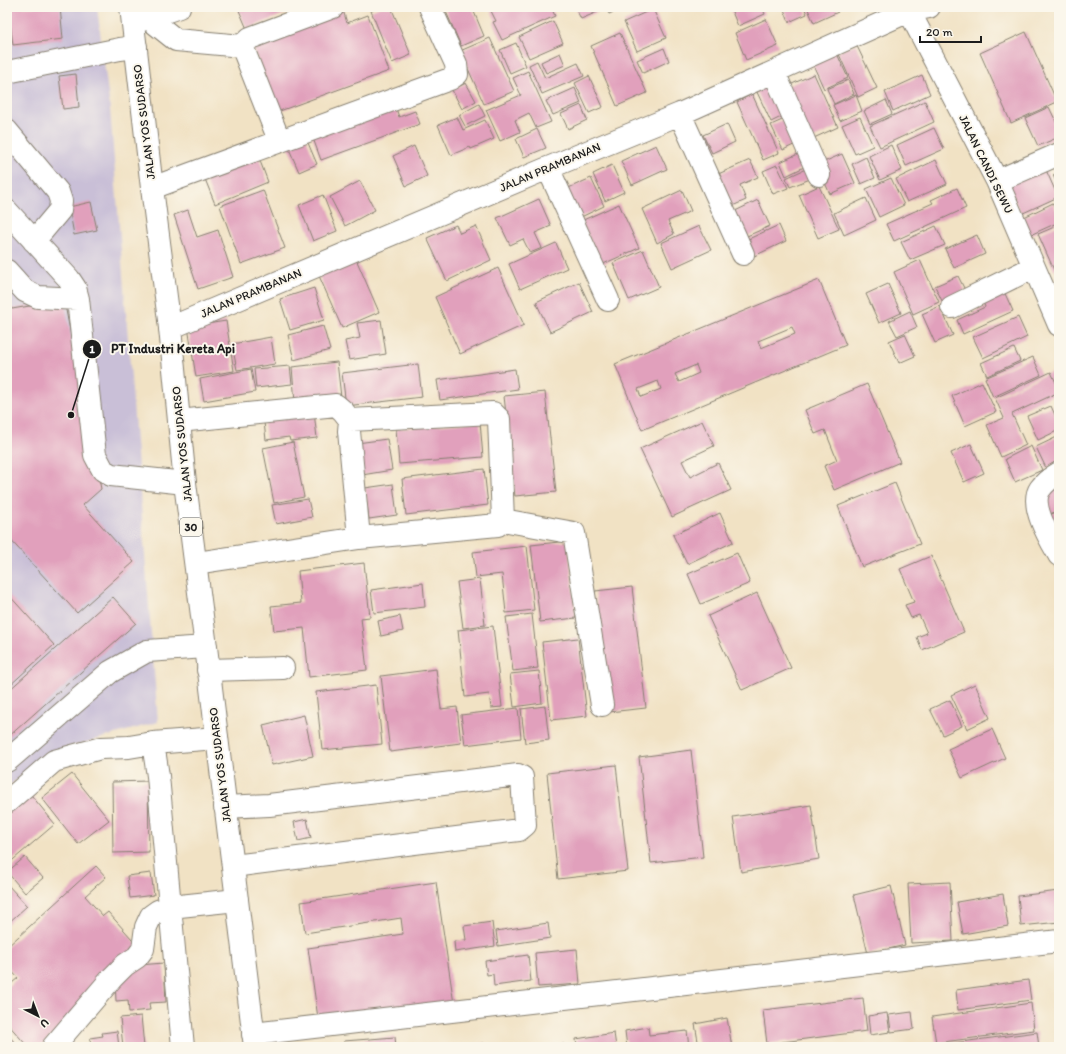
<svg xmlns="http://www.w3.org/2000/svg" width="1066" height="1054" font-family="Itim,sans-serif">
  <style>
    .industrial { fill: #c9bfd7 }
    .building { fill: #e1a0bc; fill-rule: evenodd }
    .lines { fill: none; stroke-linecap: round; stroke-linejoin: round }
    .minor-casing { stroke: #867f70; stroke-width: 24 }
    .highway-casing { stroke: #867f70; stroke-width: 24 }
    .minor { stroke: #fff; stroke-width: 22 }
    .highway { stroke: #fff; stroke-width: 22 }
    .labels { text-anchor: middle; stroke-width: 4; stroke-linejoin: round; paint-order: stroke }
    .shield { fill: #fbf7ec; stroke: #5f5e5a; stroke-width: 1 }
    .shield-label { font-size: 11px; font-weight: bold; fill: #1c1c1c }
    .street-label { font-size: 12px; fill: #1c1c1c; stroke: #fbf7ec }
    .leader { fill: none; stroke: #1c1c1c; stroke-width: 1.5 }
    .callout-dot { fill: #1c1c1c; stroke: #fbf7ec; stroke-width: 1.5 }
    .mark-label { font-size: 12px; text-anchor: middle; font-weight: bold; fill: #fff }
    .callout-label { font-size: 13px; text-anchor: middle; font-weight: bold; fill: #1c1c1c; stroke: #fbf7ec; stroke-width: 4; stroke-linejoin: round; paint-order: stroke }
  </style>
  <rect width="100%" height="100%" fill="#fbf7ec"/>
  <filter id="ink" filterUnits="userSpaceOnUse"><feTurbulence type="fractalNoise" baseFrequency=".025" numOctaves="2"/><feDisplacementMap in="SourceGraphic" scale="8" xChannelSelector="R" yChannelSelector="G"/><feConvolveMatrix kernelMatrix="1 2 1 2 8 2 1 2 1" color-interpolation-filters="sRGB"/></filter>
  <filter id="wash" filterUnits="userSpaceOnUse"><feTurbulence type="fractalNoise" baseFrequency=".012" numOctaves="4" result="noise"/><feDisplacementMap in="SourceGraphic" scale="16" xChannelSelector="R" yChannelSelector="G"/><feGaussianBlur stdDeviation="0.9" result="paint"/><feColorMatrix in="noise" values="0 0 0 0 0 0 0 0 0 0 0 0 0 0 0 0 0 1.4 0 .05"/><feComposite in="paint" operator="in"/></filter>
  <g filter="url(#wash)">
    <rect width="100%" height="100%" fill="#f1e2c4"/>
    <path class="industrial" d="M7,7H97L110,109L158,722L45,754L7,788Z"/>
    <g id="blocks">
      <path class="building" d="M8,7H60L63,39L13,45Z
        M240,7H302L247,29L238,8Z
        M380,7H391L411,55L392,63L371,11Z
        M444,7H472L484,36L461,46Z
        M489,7H551L555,16L502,40L493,22L496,21Z
        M575,7H601L602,10L581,19Z
        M606,7H625L609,14Z
        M730,7H762L765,14L738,26Z
        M783,7H804L807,14L789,22Z
        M807,7H836L838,12L814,23Z
        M653,9L666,38L637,51L624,22Z
        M343,10L347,23L368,15L389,71L277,112L252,44Z
        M766,19L778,46L746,60L735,33Z
        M553,21L563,43L529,58L519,37Z
        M1026,32L1057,102L1011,123L980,53Z
        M620,33L647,93L617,106L591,46Z
        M490,38L514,91L484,104L460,51Z
        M516,43L526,66L510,73L500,50Z
        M856,44L877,88L858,97L838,52Z
        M834,47L848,78L824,89L810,58Z
        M664,48L669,61L643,73L637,60Z
        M560,53L565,65L546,73L541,62Z
        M537,61L545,78L578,63L584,76L542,94L529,65Z
        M528,71L551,122L536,128L529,113L515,120L520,132L500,141L486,110L521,95L513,78Z
        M76,74L79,107L63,109L59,76Z
        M814,74L838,127L805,142L781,89Z
        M922,75L930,94L893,111L885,92Z
        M589,76L603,107L589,113L575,83Z
        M848,80L854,94L834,104L827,89Z
        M466,83L476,101L462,109L452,90Z
        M773,83L787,114L771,122L756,90Z
        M575,88L581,103L553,115L546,101Z
        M752,94L779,153L763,160L737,102Z
        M856,95L862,111L840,121L833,105Z
        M886,100L892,114L870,124L864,111Z
        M925,101L934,122L880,147L870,126Z
        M394,103L399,117L415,111L420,124L321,160L311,133Z
        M479,104L485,116L465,126L459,115Z
        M581,105L587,120L568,129L561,114Z
        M1049,107L1059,128V137L1038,146L1025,118Z
        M457,117L463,130L485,120L494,139L471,149L470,147L451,155L438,125Z
        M789,117L800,142L783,150L771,125Z
        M860,117L873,146L855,154L842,125Z
        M727,124L735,142L712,153L703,135Z
        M934,128L944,149L906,166L897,145Z
        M537,129L546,148L524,157L516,139Z
        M305,136L317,164L299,172L287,144Z
        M656,145L667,169L632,185L621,161Z
        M891,145L902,170L880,180L869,156Z
        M414,146L427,176L406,186L393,156Z
        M805,151L810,164L786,176L780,162Z
        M257,153L268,182L215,204L203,174Z
        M842,154L855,183L830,194L817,165Z
        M866,157L875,178L861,184L852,164Z
        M750,160L758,177L740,185L746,200L730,207L716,175Z
        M936,160L947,184L907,202L896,179Z
        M612,165L624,192L605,201L593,174Z
        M777,165L788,188L773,194L763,171Z
        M810,167L815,177L790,187L786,178Z
        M1046,170L1058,197L1021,214L1007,184Z
        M1059,172V188L1053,175Z
        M591,178L604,206L577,219L564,190Z
        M891,178L904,205L879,217L866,189Z
        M360,181L375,210L345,226L330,197Z
        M819,186L839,229L818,238L799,195Z
        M957,188L966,208L894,241L886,224L933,203L931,200Z
        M263,190L285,248L241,264L220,206Z
        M682,190L691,211L668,221L674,234L657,243L642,209Z
        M323,195L337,231L313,241L299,205Z
        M866,198L876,220L844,235L834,213Z
        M539,199L551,226L535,233L542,248L530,253L523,239L510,245L497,218Z
        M758,200L770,226L740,239L729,214Z
        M91,202L97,230L74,235L69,207Z
        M1053,203L1059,216V222L1028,236L1020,219Z
        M619,204L639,248L601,265L581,221Z
        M188,210L197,237L218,230L233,277L198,289L174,215Z
        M456,225L460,233L476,226L491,260L447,281L427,238Z
        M779,225L786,241L750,258L742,242Z
        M1059,225V268L1054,270L1038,234Z
        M699,226L711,250L672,268L661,243Z
        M936,226L945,245L910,260L901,242Z
        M977,235L985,254L954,268L945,249Z
        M556,243L567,268L520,289L509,264Z
        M643,250L659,287L629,300L613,263Z
        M353,252L379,312L342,328L316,269Z
        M920,260L939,302L913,314L894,272Z
        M498,268L524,325L460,354L435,297Z
        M958,276L965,290L942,301L935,286Z
        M819,280L846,345L642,430L615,364ZM792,327L795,334L761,348L758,341ZM696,365L699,373L679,382L675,374ZM658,381L661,389L641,397L638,389Z
        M579,282L593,312L550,332L536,302Z
        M888,284L901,313L879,323L866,294Z
        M1001,285L1013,311L963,334L957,320L985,307L980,295Z
        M314,288L324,320L290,330L280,299Z
        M64,300L101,489L83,505L134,562L77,613L7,536V303L12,309Z
        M940,306L953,335L935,343L922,314Z
        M910,311L917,327L897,336L889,321Z
        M1018,317L1027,337L983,358L973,337Z
        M381,320L386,354L349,360L345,341L360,338L357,323Z
        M226,321L234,371L196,377L188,327Z
        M323,326L330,350L294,360L288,335Z
        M905,334L915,356L899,363L889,341Z
        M271,337L275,364L237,370L232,344Z
        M1014,348L1020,361L987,376L981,363Z
        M1033,357L1041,375L993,397L985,378Z
        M337,362L341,397L295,402L292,367Z
        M418,364L422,397L346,406L342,373Z
        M290,366L292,384L256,388L254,369Z
        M251,369L255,392L204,401L200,379Z
        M515,369L518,389L440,400L437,380Z
        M1051,372L1059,389V392L1012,414L1026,445L1001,457L987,425L1004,418L995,398Z
        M982,382L996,412L965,426L952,396Z
        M867,384L900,462L834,490L824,466L837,460L825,430L815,434L805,410Z
        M545,392L556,492L515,496L504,396Z
        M1051,406L1059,424V430L1038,440L1027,416Z
        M314,412L317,438L290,441L289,437L266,440L264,422Z
        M702,421L714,446L682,461L690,477L718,463L731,490L672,517L640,449Z
        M480,422L483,457L399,464L396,429Z
        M1059,436V462L1046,468L1036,447Z
        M387,439L392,470L362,475L357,443Z
        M293,442L304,497L274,503L263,448Z
        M971,444L984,473L964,482L951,453Z
        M1031,446L1042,470L1015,482L1005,459Z
        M484,469L488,505L406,515L402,479Z
        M895,483L920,544L862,567L838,506Z
        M393,484L397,515L369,519L365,488Z
        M1059,486V510L1050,514L1041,495Z
        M308,499L312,517L276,524L272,505Z
        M1059,511V538L1049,515Z
        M720,513L733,542L687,564L673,535Z
        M568,541L576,618L540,622L531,545Z
        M527,546L534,610L506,613L502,574L476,577L473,552Z
        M737,553L750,583L701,604L688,574Z
        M931,556L964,632L922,650L917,637L927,633L919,615L911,618L905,605L914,602L900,569Z
        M364,563L370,617L361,618L367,670L309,677L304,628L274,631L271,606L301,603L298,571Z
        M480,579L485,625L463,628L457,582Z
        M423,583L425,607L374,613L371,590Z
        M632,587L646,708L609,712L595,591Z
        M7,593L54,645L7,688Z
        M757,593L791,668L742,690L708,616Z
        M113,597L136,623L7,738V692Z
        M532,614L538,668L513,671L506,617Z
        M400,616L403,631L381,636L378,621Z
        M493,626L502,707L491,708L489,694L465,697L458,630Z
        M578,638L587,716L551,720L542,642Z
        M436,669L441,709L457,707L461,743L390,752L381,676Z
        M539,671L542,703L514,707L510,674Z
        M975,684L990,718L967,729L951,695Z
        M376,685L382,744L322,750L316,692Z
        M950,700L962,726L943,735L930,709Z
        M545,706L549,740L525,743L521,709Z
        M518,708L521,738L465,745L461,715Z
        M304,715L313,756L272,765L263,725Z
        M992,729L1005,758L962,778L948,749Z
        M691,750L703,857L651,863L639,757Z
        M616,765L628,871L558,879L547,773Z
        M72,774L109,820L78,844L42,798Z
        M148,781L149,852L113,853L112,782Z
        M27,790L55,824L7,865V807Z
        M811,805L819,859L741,872L733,817Z
        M307,819L311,838L298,841L294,822Z
        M25,857L43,878L25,893L7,872Z
        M96,866L106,877L85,896L103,916L108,912L140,948L66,1022L39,1047H28L7,1023V987L18,978L7,966V947Z
        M151,873L154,895L130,898L127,876Z
        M436,882L454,1004L319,1025L308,948L403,934L401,918L305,933L301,902Z
        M950,882L953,941L911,943L908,884Z
        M7,884L27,906L7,924Z
        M891,886L905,945L868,954L854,895Z
        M1059,891V922L1021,926L1018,896Z
        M1003,894L1008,926L963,934L957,902Z
        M492,922L495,946L455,952L454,941L466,940L464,926Z
        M548,923L550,938L498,946L496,931Z
        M577,949L580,984L538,987L535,953Z
        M528,955L531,981L494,986L493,974L487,975L485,961Z
        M164,963L166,1002L149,1003L150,1010L129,1012L128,1000L116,1001L115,979L126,966Z
        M1028,980L1031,1000L958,1010L956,990Z
        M863,998L867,1031L767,1044L763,1010Z
        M1031,1003L1034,1030L936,1043L932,1017Z
        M912,1012L914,1029L891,1032L889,1015Z
        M887,1013L890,1032L870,1035L868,1016Z
        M141,1016L144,1047H123L120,1018Z
        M727,1018L732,1047H699L695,1024Z
        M648,1027L649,1035L687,1031L689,1047H627L625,1031Z
        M117,1031L119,1047H91L90,1038L103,1036L102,1033Z
        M1037,1032L1039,1047H931V1046Z
        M614,1033L616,1047H577L576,1039Z
        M7,1034L19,1047H7Z
        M395,1037L396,1047H344V1041Z
        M484,1043L485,1047H467V1046Z
        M564,1044L565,1047H553V1046Z"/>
    </g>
  </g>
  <g filter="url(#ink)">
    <use href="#blocks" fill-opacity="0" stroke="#867f70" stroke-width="1"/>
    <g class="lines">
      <g class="minor-casing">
        <path id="minor" d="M907,7L997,181L1059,325
          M147,17L176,40L242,46L279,140
          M136,22L179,7
          M242,46L250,38L333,7
          M7,72L120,49L136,47
          M774,72L819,175
          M680,114L743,254
          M7,131L58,192L61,201L60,210L34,241
          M548,168L608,300
          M997,181L1059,154
          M152,188L450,79L457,74L456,64L430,7
          M7,211L69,279L75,288L78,299L95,455L103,470L111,475L185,483
          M7,271L25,291L38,297L78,299
          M952,307L1034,267
          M170,328L548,168L680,114L909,11L929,7
          M179,421L336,405L343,411L350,420
          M1059,473C1052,477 1045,482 1040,489C1029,505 1051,541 1059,555
          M503,520L574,533L602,705
          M196,563L359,538L498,525L503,520L499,419L493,413L350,420L349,431L359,538
          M208,670L283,668
          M153,743L217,738
          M7,761L110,672L147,651L206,647
          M7,802L54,761L101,748L129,747L153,743L158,776L183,1047
          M225,807L269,805L518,775L522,777L525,825L519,830L233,866
          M253,1034L1059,941
          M53,1047L112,978L125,965L137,957L143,949L146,927L151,916L158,911L170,907L237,900"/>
      </g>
      <g class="highway-casing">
        <path id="highway" d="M131,7L152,188L170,328L185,483L206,647L255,1047"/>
      </g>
      <use href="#minor" class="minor"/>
      <use href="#highway" class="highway"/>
    </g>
  </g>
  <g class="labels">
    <rect class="shield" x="180" y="518" width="22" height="18" rx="3"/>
    <g class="shield-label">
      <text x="191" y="531">30</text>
    </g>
    <g class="street-label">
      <text transform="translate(144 122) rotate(-97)" y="4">JALAN YOS SUDARSO</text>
      <text transform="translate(986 164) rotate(64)" y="4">JALAN CANDI SEWU</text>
      <text transform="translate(550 167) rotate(-23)" y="4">JALAN PRAMBANAN</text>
      <text transform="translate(251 293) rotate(-23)" y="4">JALAN PRAMBANAN</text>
      <text transform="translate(182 444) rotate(-96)" y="4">JALAN YOS SUDARSO</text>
      <text transform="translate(220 765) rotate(-97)" y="4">JALAN YOS SUDARSO</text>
    </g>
  </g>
  <path class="leader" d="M71 415L92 349"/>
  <g class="callout-dot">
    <circle cx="71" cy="415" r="4"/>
    <circle cx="92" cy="349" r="10"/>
  </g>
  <g class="mark-label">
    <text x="92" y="353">1</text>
  </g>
  <g class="callout-label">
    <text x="173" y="353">PT Industri Kereta Api</text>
  </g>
  <rect width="1066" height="1054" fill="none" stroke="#fbf7ec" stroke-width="24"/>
  <g transform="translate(38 1016) rotate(138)" stroke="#fbf7ec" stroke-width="3" paint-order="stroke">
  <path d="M0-3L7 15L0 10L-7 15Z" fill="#1c1c1c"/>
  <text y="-6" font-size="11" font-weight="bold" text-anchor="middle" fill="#1c1c1c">U</text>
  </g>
  <path d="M920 36v6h61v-6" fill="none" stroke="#1c1c1c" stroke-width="2"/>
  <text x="926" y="36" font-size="12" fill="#1c1c1c" stroke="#fbf7ec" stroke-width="3" paint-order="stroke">20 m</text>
</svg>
